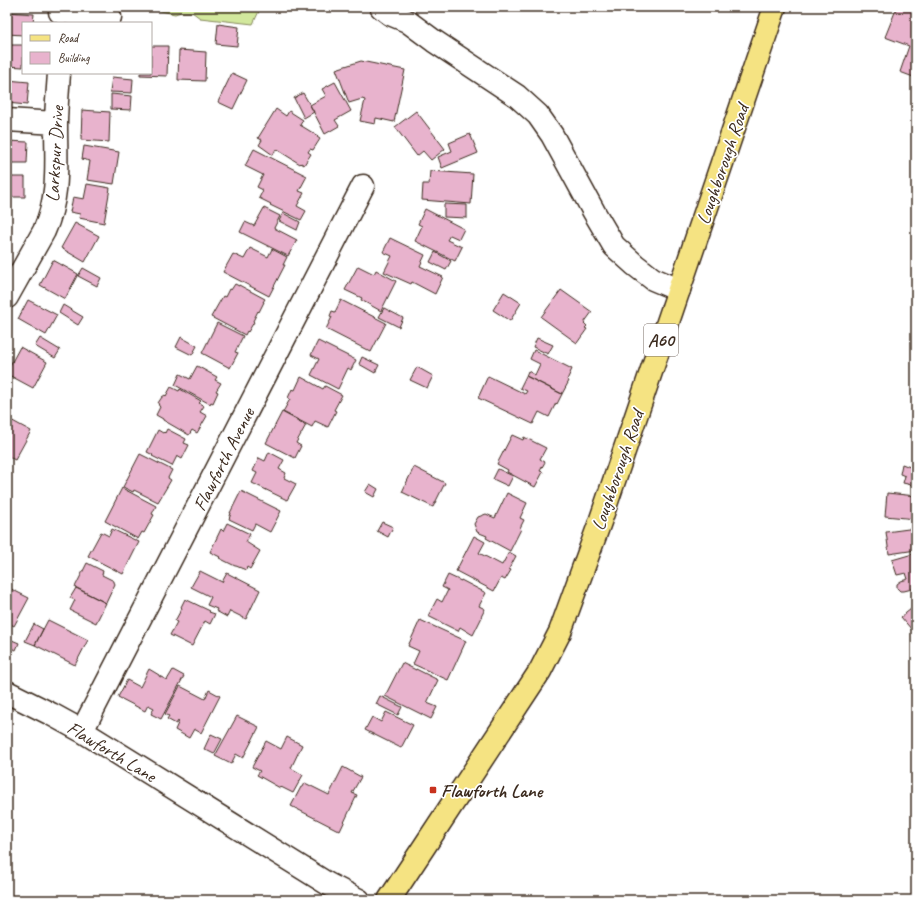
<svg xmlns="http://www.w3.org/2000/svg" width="923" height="907" font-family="Caveat,sans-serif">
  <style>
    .green { fill: #d2e89d; stroke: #86895e }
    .building { fill: #e8b3cd; stroke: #3b2a1e }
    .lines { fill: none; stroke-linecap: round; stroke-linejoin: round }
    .minor-casing { stroke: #3b2a1e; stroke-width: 25 }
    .major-casing { stroke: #3b2a1e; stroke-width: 25 }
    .minor { stroke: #fff; stroke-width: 22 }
    .major { stroke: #f5e382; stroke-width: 22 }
    .poi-dot { fill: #c8321e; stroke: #fff; stroke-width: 1.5 }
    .labels { text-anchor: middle; stroke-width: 3.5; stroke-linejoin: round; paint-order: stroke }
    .shield { fill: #fff; stroke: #766a62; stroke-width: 1 }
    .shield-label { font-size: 18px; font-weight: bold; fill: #3b2a1e }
    .street-label { font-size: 19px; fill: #3b2a1e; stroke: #fff }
    .poi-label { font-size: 19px; font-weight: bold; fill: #3b2a1e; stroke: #fff; text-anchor: start }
  </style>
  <rect width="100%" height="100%" fill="#fff"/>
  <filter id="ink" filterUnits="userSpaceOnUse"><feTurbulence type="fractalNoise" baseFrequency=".025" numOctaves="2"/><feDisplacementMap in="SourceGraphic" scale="8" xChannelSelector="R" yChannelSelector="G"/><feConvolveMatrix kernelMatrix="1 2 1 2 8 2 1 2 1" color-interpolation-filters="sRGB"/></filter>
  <g filter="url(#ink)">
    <path class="green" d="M141,7H261L253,24L200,18L192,12H181L175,14Z"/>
    <path class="building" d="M897,7H916V78L900,72L909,46L885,37Z
      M7,12L34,14L33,23H23V35L7,34Z
      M218,24L239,27L237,46L216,44Z
      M7,45H23V67L7,66Z
      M151,46H168L167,76L140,75V73H151Z
      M179,50L206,52L205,81L178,80Z
      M361,61L405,70L394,122L376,118L375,124L360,121L365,100L362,99L349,103L336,69Z
      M232,73L247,80L233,109L218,102Z
      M112,77L133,79L132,93L110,92Z
      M7,80L29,82L27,105L7,103Z
      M335,82L351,111L335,120L339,126L325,134L310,105L326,96L322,89Z
      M303,93L314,112L304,118L294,98Z
      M111,94L132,96L131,110L111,109Z
      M276,109L286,116L289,111L303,120L300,125L318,136L317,137L320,139L313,150L310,149L308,152L311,154L304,165L301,163L300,164L276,149L273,155L259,145L262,140L258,138Z
      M82,110L110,112L109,142L81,140Z
      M416,111L445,149L431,160L423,151L417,156L395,127Z
      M470,134L478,153L442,168L438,157L452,151L449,143Z
      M7,141L28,142L27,163H7Z
      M84,146L119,152L114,184L87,180L90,161L82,159Z
      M254,149L307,176L299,191L304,193L297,206L306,211L301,220L270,205L271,204L259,198L263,190L257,187L263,175L245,166Z
      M430,171L473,174L471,204L422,200L423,184H429Z
      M7,177H25V197H7Z
      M87,184L110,188L104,223L79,218L80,214L70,212L73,197L84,199Z
      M444,204L467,205V218L444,217Z
      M264,208L280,216L274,228L297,240L288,256L240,232L245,222L254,226Z
      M425,209L464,229L459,239L450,235L447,240L462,247L455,261L415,241L422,226L418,224Z
      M283,213L300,222L297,230L279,221Z
      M75,223L99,236L85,262L61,248Z
      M390,238L425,255L420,266L443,277L435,294L412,282L411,284L384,272L392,256L383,252Z
      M250,248L268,257L272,249L287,257L283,265H285L269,296L223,272L233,254L244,259Z
      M435,252L451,261L446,270L430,262Z
      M53,260L78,274L65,299L40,285Z
      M358,266L374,274L376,270L396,281L381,311L361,300L362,298L345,290Z
      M83,268L101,278L97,286L78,276Z
      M235,284L239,286V285L265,299L263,302H264L259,312L258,311L253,321L254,322L248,332L247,331L245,335L211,317L223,296L225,297L229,289L231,290Z
      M561,290L592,312L584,323L587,326L585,328L587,329L577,343L541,317Z
      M504,292L521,303L510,321L493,310Z
      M28,300L57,315L46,335L18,319Z
      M341,300L386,323L371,352L326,329L332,317L330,316L332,311L335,312Z
      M63,305L83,317L78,325L59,313Z
      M384,308L403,318L399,327L379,317Z
      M217,323L243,336L235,352L238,353L230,368L202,353Z
      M181,337L197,346L192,355L176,347Z
      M40,338L60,350L55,358L35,346Z
      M537,338L553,345L548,354L533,347Z
      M318,341L356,360L351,370L348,368L338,389L311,375L319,359L311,355Z
      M20,347L47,362L33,388L7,374V371Z
      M534,350L572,369L567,380L569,381L562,394L526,376L528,371L535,375L540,364L530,359Z
      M362,357L379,365L375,373L359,364Z
      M197,366L217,377L215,380L221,383L216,391L218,392L213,403L211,402L210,404L175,385L180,374L190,379Z
      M417,367L433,376L427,388L410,380Z
      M488,376L525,394L527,391L520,388L526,376L562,394L557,404L556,403L549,417L539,412L533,424L478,398Z
      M301,377L323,389L325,386L342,395L334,410L336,411L328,427L315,421L312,427L283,412L290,399L288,398L292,389L295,390Z
      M171,387L179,391L180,389L201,401L199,403L204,406L200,412L207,416L197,433L192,430L189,435L163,420V419L156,415L160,407L159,406L158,403L162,397L165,395L166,396Z
      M916,408V424L912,423Z
      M282,412L306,425L296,443L301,446L295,458L266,443Z
      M7,418L31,431L15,460L7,456Z
      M167,429L186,439L184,443L189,445L182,459L177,456L172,466L152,456L153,455L147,452L158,430L163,433L164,432L165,433Z
      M512,435L523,440L524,437L546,448L540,459L545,462L540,471L543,472L535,487L507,472L508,470L497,464Z
      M269,452L284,460L279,469L286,473L284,478L296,484L287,500L252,483L257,473L253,471L259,458L265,461Z
      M140,454L172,470L168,478L171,480L158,502L134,490L133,492L123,487Z
      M911,463L916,464V486L903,483L905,476L900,474L902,464L910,467Z
      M414,467L445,483L433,507L402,492Z
      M498,469L513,476L508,486L493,479Z
      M370,484L378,489L374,497L365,492Z
      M122,488L156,506L152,514L154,515L144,533L142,532L138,539L105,521Z
      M241,491L281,511L270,532L255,524L252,530L229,519L231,513H230Z
      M507,493L527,503L520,518L524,520L520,528L521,529L510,551L486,538L487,536L477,532L474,524L478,517L486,514L495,518Z
      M887,493L916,496V519L885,516Z
      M382,522L393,527L388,537L377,531Z
      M227,523L250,534L246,542L260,551L250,569L247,567L246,570L236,566H235L219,558L220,557L210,552L221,529L223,531Z
      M916,528V550L889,554L886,532Z
      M112,529L139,542L123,574L88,556L101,532L109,536Z
      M474,536L485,542L479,553L502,565L509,552L516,556L509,569L511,570L505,580L501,578L494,591L456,571Z
      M916,553V588L904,591H900L897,588V584L901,581L908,579L906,573L897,575L892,560Z
      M87,563L103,571L102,575L114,581V582L115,584L106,603L75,587Z
      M200,571L222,582L227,573L260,590L246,619L230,611L227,617L216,611L217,609L207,605L211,597L191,587Z
      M448,575L461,581V580L486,593L479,606L485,609L481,617H482L473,635L460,627L458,631L428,616L437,599L442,602L448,590L442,587Z
      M7,587L29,598L14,626L7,622Z
      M76,588L106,603L96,623L70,610L75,600L70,598Z
      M185,599L210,611L209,612L215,614L210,624L205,621L192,646L170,635L177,622L175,621L182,608L181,607Z
      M916,605V626L912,630L901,617Z
      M48,620L88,640L75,665L35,645Z
      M420,620L466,641L448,680L413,664L419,651L408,646Z
      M34,624L43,629L35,645L25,641Z
      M7,638L19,643L16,650L7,647Z
      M402,663L416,670V669L438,680L427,703L437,707L431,719L385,696Z
      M149,669L159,675V676L167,680L173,670L184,676L161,719L151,714L154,708L148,705L145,711L118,697L127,680L140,687Z
      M180,686L205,699L209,690L220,696L201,733L194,729L189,738L175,730L179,721H178L176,724L167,719L169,716L165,714Z
      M380,696L402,707L398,715L376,704Z
      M386,712L413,725L401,748L365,730L372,717L381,722Z
      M237,716L259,727L243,758L236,754L231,764L215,756Z
      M211,734L222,739L214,754L204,749Z
      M287,737L302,745L291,768L303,775L293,793L281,787L280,788L257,775L260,771L252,767L266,741L281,749Z
      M343,767L361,777L352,793L357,795L340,831L291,806L301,787H303L305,783L329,795Z"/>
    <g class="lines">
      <g class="minor-casing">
        <path id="minor" d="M381,7L390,14L407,21L434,41L517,96L538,115L552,135L594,212L614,246L635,265L653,279L679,290
          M60,12L110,17
          M7,120L56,123
          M7,297L44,231C60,196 56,162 56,125C56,108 58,90 59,73
          M7,692L51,714L82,731L328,884L359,900
          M82,731L363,186"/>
      </g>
      <g class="major-casing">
        <path id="major" d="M389,900L540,671L560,632L600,522L775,7"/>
      </g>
      <use href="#minor" class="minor"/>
      <use href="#major" class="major"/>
    </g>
  </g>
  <rect class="poi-dot" x="429" y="786" width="8" height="8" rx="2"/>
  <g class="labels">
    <rect class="shield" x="644" y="324" width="34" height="32" rx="3"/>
    <g class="shield-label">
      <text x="661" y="346">A60</text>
    </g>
    <g class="street-label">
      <text transform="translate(54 154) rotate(-87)" y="7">Larkspur Drive</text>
      <text transform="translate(722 164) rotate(-71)" y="7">Loughborough Road</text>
      <text transform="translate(223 459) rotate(-63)" y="7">Flawforth Avenue</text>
      <text transform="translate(617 470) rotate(-71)" y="7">Loughborough Road</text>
      <text transform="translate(112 751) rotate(31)" y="7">Flawforth Lane</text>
    </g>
    <g class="poi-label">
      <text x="441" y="797">Flawforth Lane</text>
    </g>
  </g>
  <rect width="923" height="907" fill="none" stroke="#fff" stroke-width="24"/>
  <rect x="12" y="12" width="899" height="883" fill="none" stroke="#3b2a1e" stroke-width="1.5" filter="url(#ink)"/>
  <rect x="22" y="22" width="130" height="52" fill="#ffffff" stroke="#b1aaa5"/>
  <rect x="30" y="35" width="20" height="6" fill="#f5e382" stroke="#b1aaa5"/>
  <text x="58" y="42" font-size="12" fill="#3b2a1e">Road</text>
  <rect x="30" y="52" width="20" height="12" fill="#e8b3cd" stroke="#b1aaa5"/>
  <text x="58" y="62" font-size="12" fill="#3b2a1e">Building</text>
</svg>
